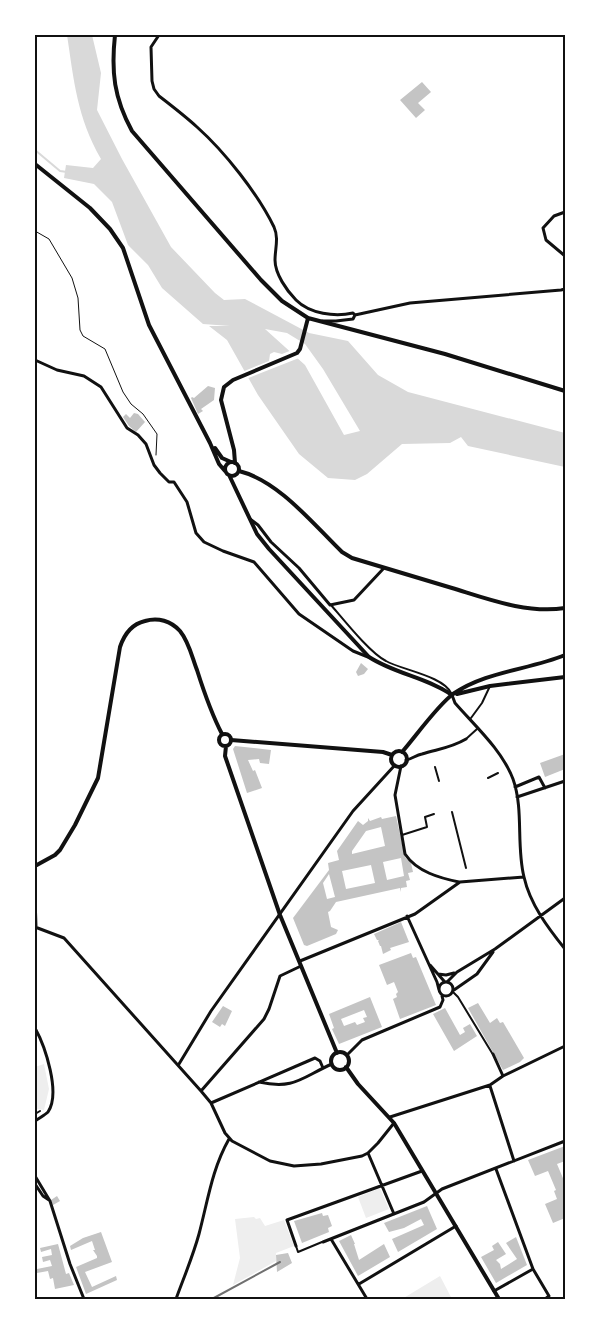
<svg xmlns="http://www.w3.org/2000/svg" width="600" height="1334" font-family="'Playfair Display',serif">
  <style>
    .green { fill: #eee }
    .water { fill: #d9d9d9; fill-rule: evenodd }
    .pier { fill: #fff }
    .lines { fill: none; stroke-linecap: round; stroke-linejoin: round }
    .stream { stroke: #d9d9d9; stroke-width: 2 }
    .building { fill: #c4c4c4; fill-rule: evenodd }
    .path { stroke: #111; stroke-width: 1 }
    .pedestrian { stroke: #111; stroke-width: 2 }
    .minor { stroke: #111; stroke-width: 3 }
    .tertiary { stroke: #111; stroke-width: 4 }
    .secondary { stroke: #111; stroke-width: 4 }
    .rail { stroke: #707070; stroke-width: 2 }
    .neatline { fill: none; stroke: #111; stroke-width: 2 }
  </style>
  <rect width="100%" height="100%" fill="#fff"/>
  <path class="green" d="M44,1064L49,1089L44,1110L38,1109L35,1111V1067Z
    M380,1188L389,1209L366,1218L358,1197Z
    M254,1217L256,1219L260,1218L265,1226L284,1220L294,1246L276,1253V1261L233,1285L240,1258L235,1219Z
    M440,1276L452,1299H402Z"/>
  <path class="water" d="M67,35H92L101,73L97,110L122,159L171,247L215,293L224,300L245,299L309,333L348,341L378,375L408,392L565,433V467L468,446L461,437L450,443L402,444L367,474L355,480L328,478L299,454L258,395L227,340L209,326H230L203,324L162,288L148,265L128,245L112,202L94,184L64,178L66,165L93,168L101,159C77,117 74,81 67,35ZM265,329L287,333L305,344L323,369L360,431L344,435L305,365Z"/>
  <path class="pier" d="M292,350L300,357L299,358L246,379L242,372L269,361L270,354L274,352L282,354Z"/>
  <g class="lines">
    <path class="stream" d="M35,150L60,171L67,172"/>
  </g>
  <path class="building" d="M422,82L431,92L418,103L425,110L416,118L400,100Z
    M208,386L215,388L214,400L201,409L203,411L198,414L191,398L192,397L194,398Z
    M134,413L138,414L145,422L136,432L129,426L123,417L126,414L130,418Z
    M361,663L368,669L364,674L358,676L356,672Z
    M235,746L271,750L269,764L260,763L259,759L248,760L253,771L255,770L262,788L247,793L233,749Z
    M565,754V769L545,777L540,763Z
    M396,816L405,857L411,863L413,872L408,873L410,880L406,881L407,887L401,888V892L400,888L336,902L330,911L328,912L331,927L338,930L336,934L307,946L304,945L293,918L329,870L328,863L339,860L337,851L358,821L363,825L368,821V818L370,821L381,817L382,819ZM381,827L385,846L352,854V851L366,831ZM401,858L404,876L387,880L383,862ZM371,865L375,883L346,889L342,871ZM329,874L335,897L327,899L323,883Z
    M401,922L409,942L390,948L391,950L383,954L381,946H380L378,941L379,940H377L374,934Z
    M411,953L413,958L416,957L436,1005L400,1019L393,999L397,997L396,994L398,992L394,982L387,985L379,965Z
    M370,997L382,1027L339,1044L332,1029L334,1028L329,1014ZM364,1010L367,1017L363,1018L365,1022L357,1025L355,1022L344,1026L341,1019Z
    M478,1003L490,1023L497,1018L500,1023L503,1022L524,1058L520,1062L503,1070L468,1008Z
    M223,1006L232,1011L225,1026L222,1024L220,1027L212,1022Z
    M445,1008L460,1035L465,1032L463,1028L470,1024L477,1036L454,1051L433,1014Z
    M565,1146V1161L557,1164L565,1183V1218L553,1223L545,1204L557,1199L554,1191L556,1190L548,1171L535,1176L528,1160Z
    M57,1196L60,1201L53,1205L51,1200Z
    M427,1206L437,1229L398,1252L392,1239L424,1225L421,1219L404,1228L389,1232L384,1223Z
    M322,1213L323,1216L328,1215L332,1226L328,1228L329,1232L302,1243L294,1221Z
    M101,1232L112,1262L85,1272L92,1287L116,1276L117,1280L86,1294L76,1267L97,1258V1256L93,1250H95L92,1241L71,1250L70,1246L83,1238Z
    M351,1235L355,1244H354L359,1260L384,1244L390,1257L358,1276L339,1241Z
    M516,1237L527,1265L496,1283L481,1257L494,1250L492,1246L498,1242L506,1254L496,1260L500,1264L501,1269L517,1259L506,1243Z
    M58,1244L66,1274L69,1273L74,1285L55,1289L53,1278L50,1279L48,1271L37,1273V1269L52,1266L50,1260L43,1262L42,1257L52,1255L51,1249L41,1252L40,1248Z
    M288,1253L292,1263L277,1272L276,1255Z"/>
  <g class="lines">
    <path class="path" d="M35,231L49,239L72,278L78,298L80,330L83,336L105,349L123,392L131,404L143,414L157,434L156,455"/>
    <path class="pedestrian" d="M331,605C344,620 370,653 386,661C402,670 443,676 451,693
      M471,718L482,703L490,686
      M466,739L477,729
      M435,767L439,781
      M488,778L498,773
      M452,812L466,868
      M402,835L427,827L425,817L434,814
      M453,992L458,997L492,1053
      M35,1114L40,1111
      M296,1246L298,1252L322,1242"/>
    <path class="minor" d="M159,35L151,47L152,81L154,89L159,96C172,106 185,116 197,127C225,152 258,194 274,227C279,238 275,249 275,260C275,274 287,291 296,300C310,314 335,317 353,313L355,315L353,319L336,321H322
      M565,212L554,216L543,228L546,240L565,256
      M355,315L410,303L561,290L565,289
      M35,360L57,370L84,376L101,387L127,428L138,435L146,444L154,465L160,473L169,482H174L187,502L196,533L204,542L223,551L254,562L299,614L353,651L368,657
      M250,519L258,525L271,542L299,568L330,605L354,600L384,568
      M452,695L455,703C475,726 502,750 513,779C524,810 516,845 524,877C530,904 548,928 565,949
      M406,760C412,759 416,755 422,754C438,749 451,748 466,739
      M401,766L395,795L405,854C417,872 440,878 459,882
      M515,787L539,777L545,788
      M517,797L565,781
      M35,897L36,927
      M407,916L437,982L439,990
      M35,927L64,938L201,1091L211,1103L225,1133L232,1141L270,1161L294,1166L321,1164L362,1156L368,1153L378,1143L394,1123
      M300,961L415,914L460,882L524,877
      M430,965L444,981
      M438,974L446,975L454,973
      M439 989a7 7 0 1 1 14 0a7 7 0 1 1-14 0Z
      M447,982L457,972L495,949L565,898
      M454,990L477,974L493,952
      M35,1028C45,1046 61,1093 48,1112C45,1115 39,1118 35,1121
      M493,1054L503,1076
      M347,1055L362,1040L440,1007L443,1000L442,996
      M179,1064L211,1011L353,811L395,765
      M259,1082C295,1090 302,1077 332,1064
      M490,1086L514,1161
      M201,1091L264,1019L269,1009L280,976L301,966
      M211,1103L315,1058L320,1061L323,1068
      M390,1117L490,1085L503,1076L565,1046
      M368,1153L394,1214
      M35,1176L50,1201L70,1264L84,1299
      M35,1184L43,1196L49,1200
      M331,1239L367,1299
      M323,1242L424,1202L442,1189L565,1141
      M296,1246L287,1220L422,1171
      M533,1269L549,1296L545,1299
      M359,1284L456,1226
      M494,1291L533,1269L496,1169
      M176,1299C184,1277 193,1256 199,1234C208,1200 212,1169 229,1139"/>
    <path class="tertiary" d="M35,164L90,208L110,229L123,248L149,325L210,443L219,464L225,471
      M215,448L222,458L231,462
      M225 469a7 7 0 1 1 14 0a7 7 0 1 1-14 0Z
      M239,471C279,481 313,524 342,552L352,558C385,568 419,578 452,588C488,599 527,614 565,608
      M230,477L257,534L269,549L369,657C395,674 426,677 452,695
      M457,694L490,686L565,677
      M231,740L383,752L392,755
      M391 759a8 8 0 1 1 16 0a8 8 0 1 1-16 0Z
      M402,752C416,736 437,706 453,694C486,671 529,670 565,655"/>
    <path class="secondary" d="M115,35C111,72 114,98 132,131L261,280L282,301L308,318L445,354L565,391
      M235,463L234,450L221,400L224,387L233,380L297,353L300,349L308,318
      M219 740a6 6 0 1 1 12 0a6 6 0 1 1-12 0Z
      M226,746L225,756L280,915L337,1053
      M35,866L55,855L60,850L75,825L98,778L120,647C124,635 132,624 145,621C158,617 171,621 180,631C189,642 192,657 197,670C204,692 211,713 222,734
      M331 1061a9 9 0 1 1 18 0a9 9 0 1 1-18 0Z
      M346,1067L358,1084L394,1123L499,1299"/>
    <path class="rail" d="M212,1299L280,1262"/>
  </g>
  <rect width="600" height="1334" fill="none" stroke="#ffffff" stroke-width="72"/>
  <rect x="36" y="36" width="528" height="1262" class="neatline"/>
</svg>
